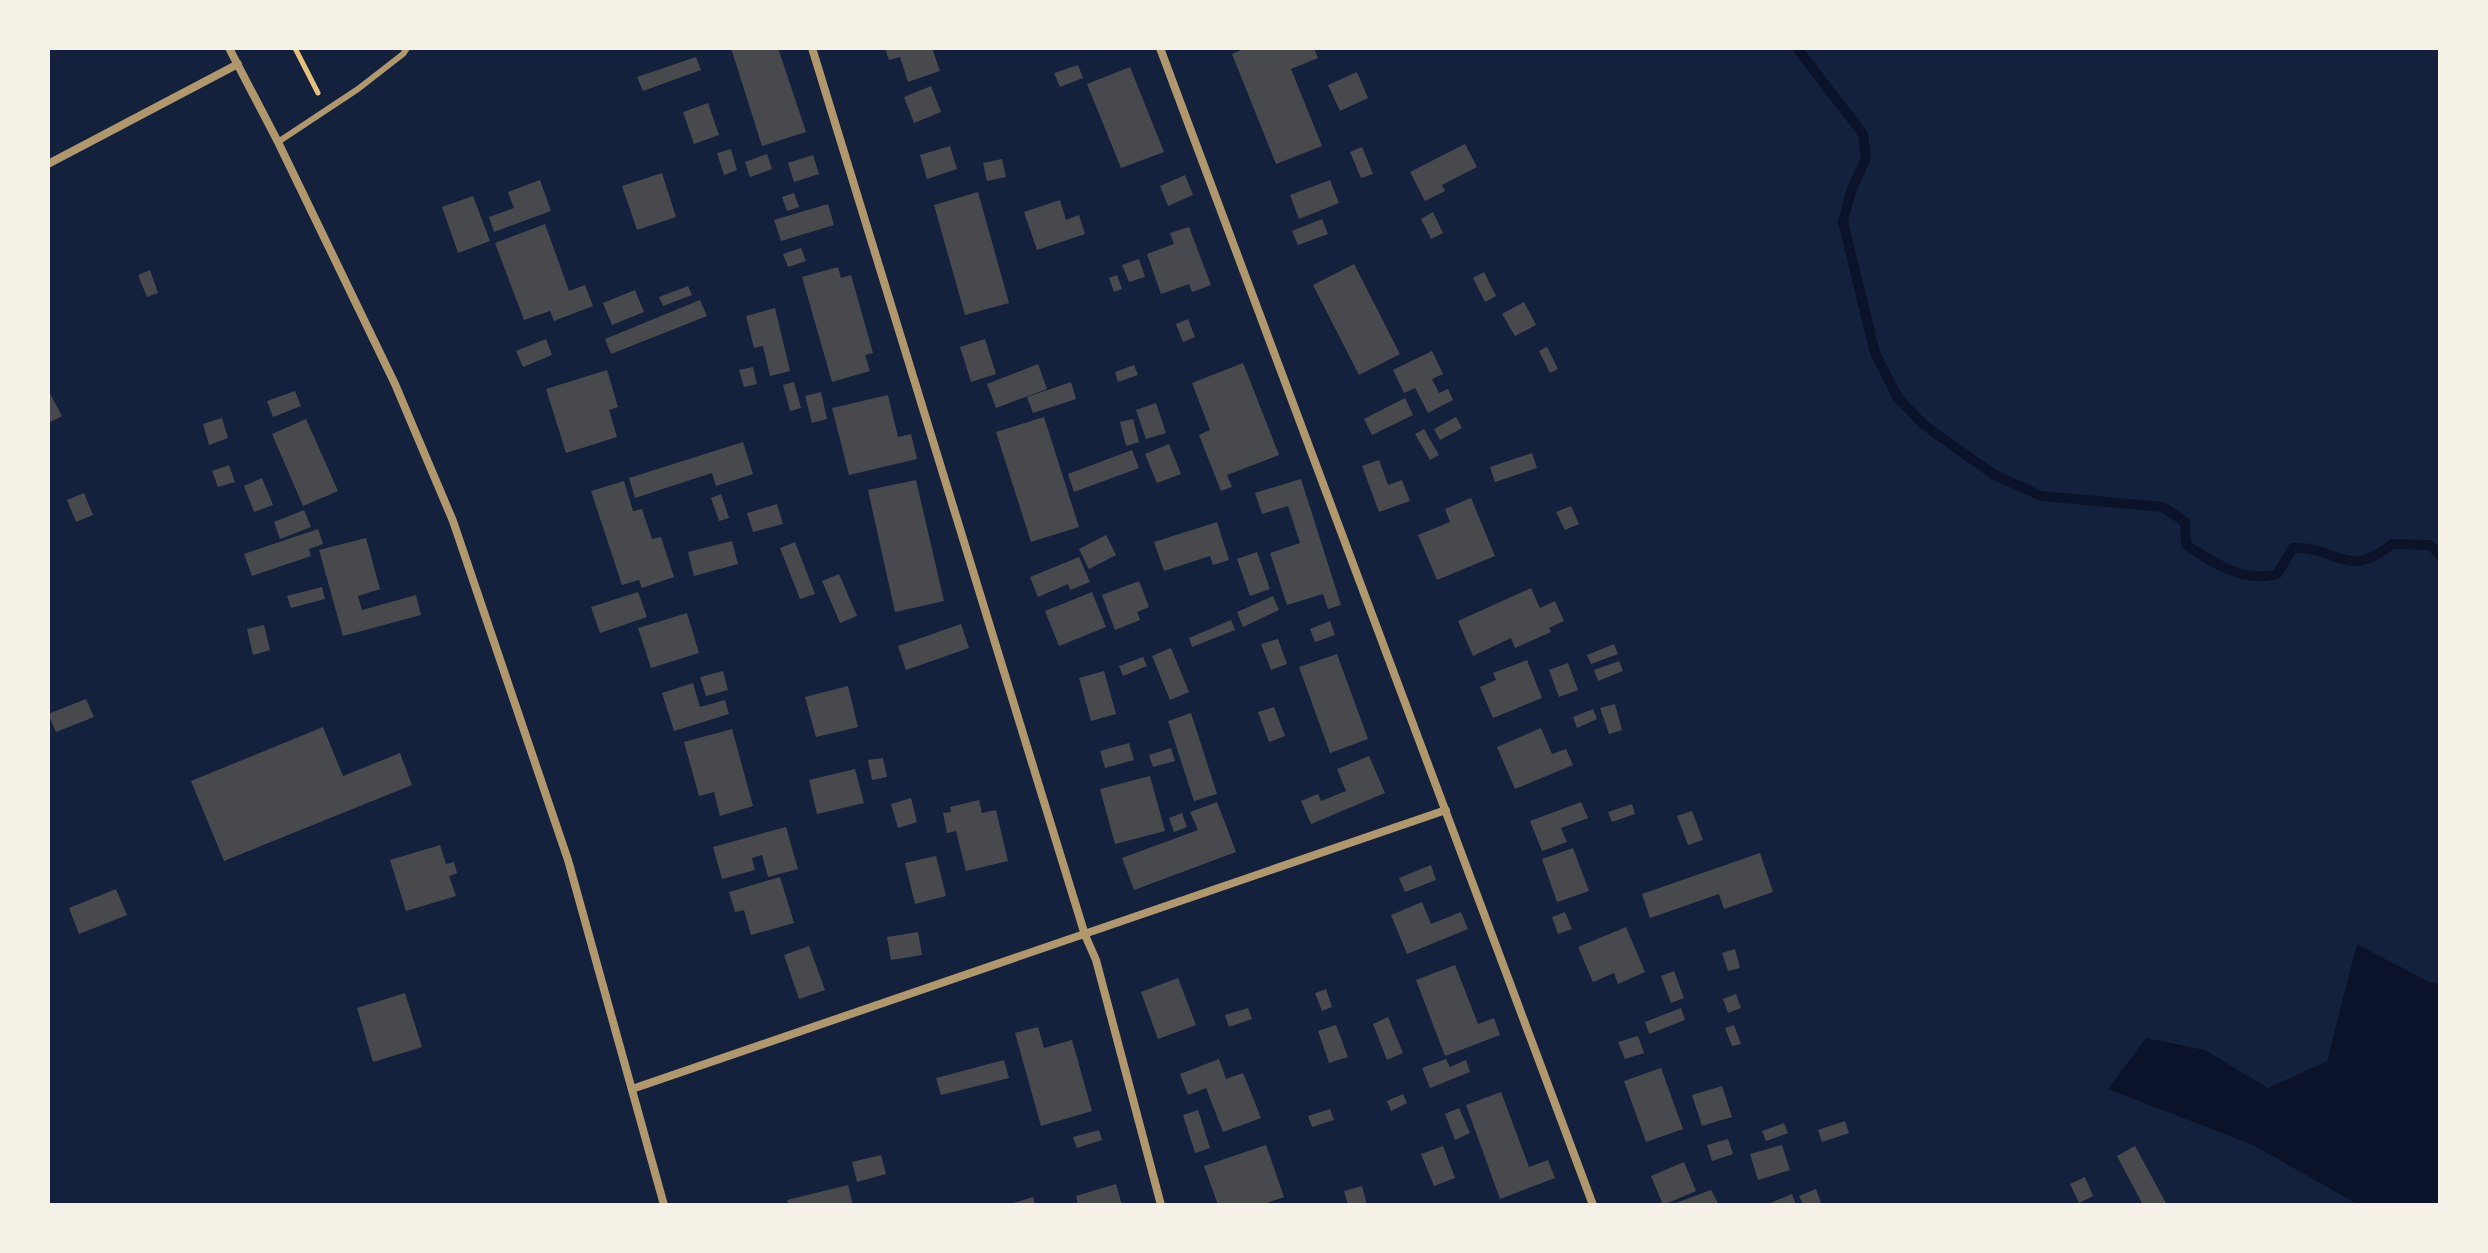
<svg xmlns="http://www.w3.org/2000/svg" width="2488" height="1253" font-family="Lato,sans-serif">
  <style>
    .water { fill: #0b132b }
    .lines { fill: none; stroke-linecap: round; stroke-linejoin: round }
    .stream { stroke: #0b132b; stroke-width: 10 }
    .building { fill: #48494c }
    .path { stroke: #e5c07b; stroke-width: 5 }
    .service { stroke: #b1986c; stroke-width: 6 }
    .minor { stroke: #b1986c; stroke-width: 8 }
  </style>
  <rect width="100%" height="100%" fill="#14213d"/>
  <path class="water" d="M2357,944L2429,982L2440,984V1205H2359L2253,1145L2108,1089L2146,1038L2205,1050L2268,1088L2327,1061Z"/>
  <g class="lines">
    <path class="stream" d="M1797,48L1863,134L1866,158L1851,191L1843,222L1875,353L1898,398L1924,425L1993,474L2041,496L2163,507L2185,522L2186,545C2213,563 2243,583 2277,574L2293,548C2337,546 2347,581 2392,544L2430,545L2440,555"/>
  </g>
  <path class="building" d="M731,48H778L806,132L762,146Z
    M885,48H932L940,71L908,82L900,57L889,60Z
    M1246,48H1314L1318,58L1291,69L1322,146L1276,164L1232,54Z
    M696,57L701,70L643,91L637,77Z
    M1078,65L1083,78L1060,87L1054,73Z
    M1130,67L1164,152L1121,168L1087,84Z
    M1357,72L1368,98L1340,111L1328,85Z
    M931,86L941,112L914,123L904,97Z
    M708,103L719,135L694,144L683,112Z
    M1465,144L1477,167L1442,185L1445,191L1425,201L1410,172Z
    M950,146L957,169L927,179L920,155Z
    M1362,147L1373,174L1361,178L1350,152Z
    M731,149L737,170L724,175L717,153Z
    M767,154L772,169L750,177L745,162Z
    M813,155L819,174L794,182L788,163Z
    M1002,159L1006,177L987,181L983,163Z
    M662,173L676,217L637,230L622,186Z
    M1185,175L1193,195L1168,206L1160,186Z
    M540,180L551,211L494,232L489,217L514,208L508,192Z
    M1330,180L1339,203L1299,219L1290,195Z
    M978,192L1009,303L965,315L934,205Z
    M794,193L799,207L787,211L782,197Z
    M473,196L490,241L458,253L442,207Z
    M1060,200L1066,220L1079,215L1085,234L1037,250L1024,212Z
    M828,204L834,225L781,241L774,220Z
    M1433,212L1443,233L1431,239L1421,219Z
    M1322,219L1328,234L1298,245L1292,231Z
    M545,224L569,291L585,285L593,306L554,321L550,311L524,320L495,243Z
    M1189,227L1211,285L1192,292L1189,284L1161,294L1147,254L1174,244L1170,233Z
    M801,248L806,261L788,267L783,254Z
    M1139,259L1145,277L1129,282L1122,265Z
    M1354,264L1400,354L1359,375L1313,285Z
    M838,267L841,278L851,275L873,353L865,355L870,371L832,382L802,277Z
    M150,270L158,293L147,297L138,275Z
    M1484,272L1496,296L1485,302L1473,278Z
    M1117,275L1122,289L1114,292L1109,278Z
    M688,286L692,295L663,306L659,297Z
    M635,290L644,312L612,325L603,303Z
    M700,300L707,316L611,354L605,339Z
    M1524,302L1536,325L1515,336L1502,314Z
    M775,308L790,371L770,376L763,346L754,348L746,316Z
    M1188,319L1195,337L1183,342L1176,324Z
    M546,339L552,355L523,367L516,351Z
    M985,339L996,374L971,382L960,347Z
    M1547,347L1558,369L1550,373L1539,351Z
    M1432,351L1443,374L1432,379L1439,393L1448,389L1453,400L1428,413L1415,388L1404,393L1393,370Z
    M1243,363L1279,455L1227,475L1232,487L1221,491L1199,435L1210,430L1192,383Z
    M1038,364L1047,389L996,408L987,384Z
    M1134,365L1138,375L1118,382L1115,372Z
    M753,367L757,384L744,387L739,370Z
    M607,370L618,407L609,410L617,437L566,453L546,389Z
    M794,382L801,408L790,411L783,385Z
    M1071,382L1076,399L1033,413L1027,397Z
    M48,390L62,416L48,423Z
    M295,391L301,406L273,417L267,401Z
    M821,392L827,419L812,423L805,396Z
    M888,395L898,437L911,434L917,459L849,475L832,408Z
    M1405,398L1413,415L1372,435L1364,419Z
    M1156,403L1166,433L1146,439L1136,410Z
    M1044,417L1079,527L1031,542L996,432Z
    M1456,417L1462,428L1440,440L1434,429Z
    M222,418L228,438L209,445L203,424Z
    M306,419L338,491L303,506L272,434Z
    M1133,419L1139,442L1126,446L1120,422Z
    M1424,429L1439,455L1430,460L1415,434Z
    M743,442L753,474L716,486L712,473L635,498L629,478Z
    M1169,444L1181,474L1157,483L1145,454Z
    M1132,450L1139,468L1074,492L1068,474Z
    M1532,453L1537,468L1495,482L1490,467Z
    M1379,460L1388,485L1402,480L1410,501L1379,512L1362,466Z
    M229,465L235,482L218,487L212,471Z
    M262,478L273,505L254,512L244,486Z
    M1301,479L1341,605L1328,609L1323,594L1287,605L1270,553L1300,543L1288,506L1262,514L1255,493Z
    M916,480L944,601L895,612L868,490Z
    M624,481L633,511L642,509L652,539L661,537L674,577L642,588L639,580L622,585L591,491Z
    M84,493L93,515L76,522L67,500Z
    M721,494L729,518L719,521L711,498Z
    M1471,498L1495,556L1437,580L1418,535L1450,522L1445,509Z
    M777,504L783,524L753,532L747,513Z
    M1571,506L1579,524L1565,530L1556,512Z
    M304,510L311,527L280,539L274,522Z
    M1217,522L1229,560L1213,565L1210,556L1164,571L1154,542Z
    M318,529L323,544L309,549L311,556L252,576L244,554Z
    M1106,535L1116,555L1089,569L1079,549Z
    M366,538L380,589L358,596L362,610L416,595L421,615L343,636L319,550Z
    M732,541L738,564L694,576L688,552Z
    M795,542L815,594L800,599L780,548Z
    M1257,552L1270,589L1250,596L1237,559Z
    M1079,557L1090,582L1070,590L1068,584L1038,597L1030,577Z
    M839,574L857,616L840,623L822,581Z
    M1139,581L1149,607L1137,612L1140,620L1115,630L1102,595Z
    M322,587L325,599L291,608L287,596Z
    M1531,588L1540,608L1555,601L1564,621L1549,628L1551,632L1515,648L1511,638L1473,656L1458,621Z
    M638,592L647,617L600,633L591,607Z
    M1092,592L1106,627L1059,646L1045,611Z
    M1273,596L1279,610L1243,627L1237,612Z
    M687,613L699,653L651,668L638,628Z
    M1231,620L1235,630L1192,647L1189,638Z
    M1330,621L1335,635L1315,642L1310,629Z
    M961,624L969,648L906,670L898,646Z
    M264,625L270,650L253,655L247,629Z
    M1278,639L1287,664L1271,670L1261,644Z
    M1614,644L1618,654L1591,664L1587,655Z
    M1171,648L1189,692L1170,700L1152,656Z
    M1337,654L1368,739L1330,753L1299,667Z
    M1143,657L1147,666L1123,676L1119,666Z
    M1527,660L1542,698L1493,718L1480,687L1496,680L1493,673Z
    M1619,661L1623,671L1598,681L1594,670Z
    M1568,663L1578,690L1559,697L1549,670Z
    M723,671L728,690L706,696L700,677Z
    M1104,671L1116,714L1091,721L1079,678Z
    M693,683L700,707L725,700L729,714L674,731L662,693Z
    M848,686L858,727L816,737L805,697Z
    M86,699L94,717L56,732L48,714Z
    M1615,704L1622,730L1609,734L1600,708Z
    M1274,707L1285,736L1269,742L1258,712Z
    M1593,709L1597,719L1577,728L1573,717Z
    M1191,713L1217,794L1194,801L1168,721Z
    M323,727L343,776L400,753L412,785L224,861L191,781Z
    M1541,728L1552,754L1566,749L1573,765L1515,789L1497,747Z
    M732,729L753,806L720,816L714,792L699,796L684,742Z
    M1129,743L1134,760L1105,768L1100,751Z
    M1171,748L1175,761L1153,767L1149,755Z
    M1369,756L1385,793L1311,824L1301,801L1318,794L1321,801L1346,791L1337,769Z
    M883,758L887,777L872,780L868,760Z
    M855,769L864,803L817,814L809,780Z
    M1150,776L1165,831L1115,844L1100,789Z
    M911,798L917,822L898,828L891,804Z
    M979,800L982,813L996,810L1008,861L966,871L956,831L947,833L943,813L951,812L950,807Z
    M1217,802L1236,852L1134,890L1122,858L1198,830L1190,812Z
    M1581,802L1588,818L1561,828L1567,842L1542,851L1530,821Z
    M1632,804L1635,814L1612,822L1608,812Z
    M1692,811L1703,840L1688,845L1677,816Z
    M1182,813L1187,827L1174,832L1169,818Z
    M786,827L798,869L768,877L762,855L752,858L755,870L722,879L713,847Z
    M440,845L446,864L454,862L457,873L449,876L456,896L406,911L390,860Z
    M1573,848L1589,891L1557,902L1542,859Z
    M1760,853L1773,892L1724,909L1719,894L1650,918L1642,894Z
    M936,856L946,896L915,904L905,863Z
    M1431,865L1436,880L1405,892L1399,878Z
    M780,877L794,923L751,935L744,910L735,912L729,892Z
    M116,889L127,915L79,934L69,908Z
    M1422,902L1431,924L1461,912L1468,929L1407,954L1391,915Z
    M1565,912L1572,929L1558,934L1552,917Z
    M1626,927L1645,972L1618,984L1614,973L1593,982L1578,947Z
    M918,932L922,955L891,960L887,937Z
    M809,946L825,990L799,999L784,955Z
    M1735,949L1740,968L1728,971L1722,953Z
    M1455,965L1478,1024L1494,1018L1500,1035L1445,1056L1416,980Z
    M1674,971L1684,998L1671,1003L1661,976Z
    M1178,978L1196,1025L1158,1039L1141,992Z
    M1326,989L1332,1007L1322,1011L1315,993Z
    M405,993L422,1047L373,1062L357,1008Z
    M1736,994L1741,1008L1728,1013L1723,999Z
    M1248,1008L1252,1019L1229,1027L1225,1015Z
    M1681,1008L1685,1020L1649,1034L1645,1022Z
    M1388,1017L1403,1053L1387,1060L1373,1024Z
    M1336,1025L1348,1057L1329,1063L1318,1031Z
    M1734,1025L1741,1044L1732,1046L1725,1028Z
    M1038,1027L1044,1048L1072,1040L1092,1111L1041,1126L1015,1033Z
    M1638,1036L1644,1053L1625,1059L1618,1042Z
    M1219,1059L1226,1079L1243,1073L1261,1118L1223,1132L1206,1088L1188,1095L1180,1074Z
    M1446,1059L1450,1067L1466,1060L1470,1072L1430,1088L1422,1068Z
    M1004,1060L1009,1078L941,1095L936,1078Z
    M1661,1068L1683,1129L1646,1142L1624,1081Z
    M1722,1086L1732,1117L1702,1126L1692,1095Z
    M1501,1092L1529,1167L1548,1160L1555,1178L1500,1199L1466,1105Z
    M1403,1094L1407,1103L1391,1111L1387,1101Z
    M1459,1108L1470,1133L1455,1140L1445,1114Z
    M1330,1109L1334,1120L1312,1127L1308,1116Z
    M1198,1110L1210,1148L1195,1153L1183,1115Z
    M1845,1121L1849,1133L1822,1142L1818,1130Z
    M1784,1123L1788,1133L1766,1141L1762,1131Z
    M1099,1130L1102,1140L1077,1148L1073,1137Z
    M1728,1139L1733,1154L1712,1161L1707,1145Z
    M1266,1145L1284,1197L1261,1205H1218L1204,1166Z
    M1782,1145L1790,1170L1758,1180L1750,1154Z
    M1443,1146L1455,1178L1434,1186L1421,1154Z
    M2135,1146L2167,1205H2143L2117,1156Z
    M881,1155L886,1174L857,1182L852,1162Z
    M1684,1162L1696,1191L1663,1205L1651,1176Z
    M2085,1177L2093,1196L2079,1203L2070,1184Z
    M1116,1184L1122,1205H1078L1076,1196Z
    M848,1185L853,1205H789L787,1200Z
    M1362,1186L1367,1205H1348L1344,1191Z
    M1816,1189L1821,1203L1803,1205L1799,1196Z
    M1711,1190L1719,1205H1676V1203Z
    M1792,1194L1796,1205H1765Z
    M1033,1197L1035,1205H1010V1204Z"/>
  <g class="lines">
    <path class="path" d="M295,48L318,93"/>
    <path class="service" d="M278,142L358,89L403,54L407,48"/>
    <path class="minor" d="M229,48L278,142L395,384L453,521L568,860L664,1205
      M812,48L1085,935L1096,960L1161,1205
      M1160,48L1593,1205
      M48,164L238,64
      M632,1089L1446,810"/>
  </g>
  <rect width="2488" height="1253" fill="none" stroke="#f6f1e7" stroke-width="100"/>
</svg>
